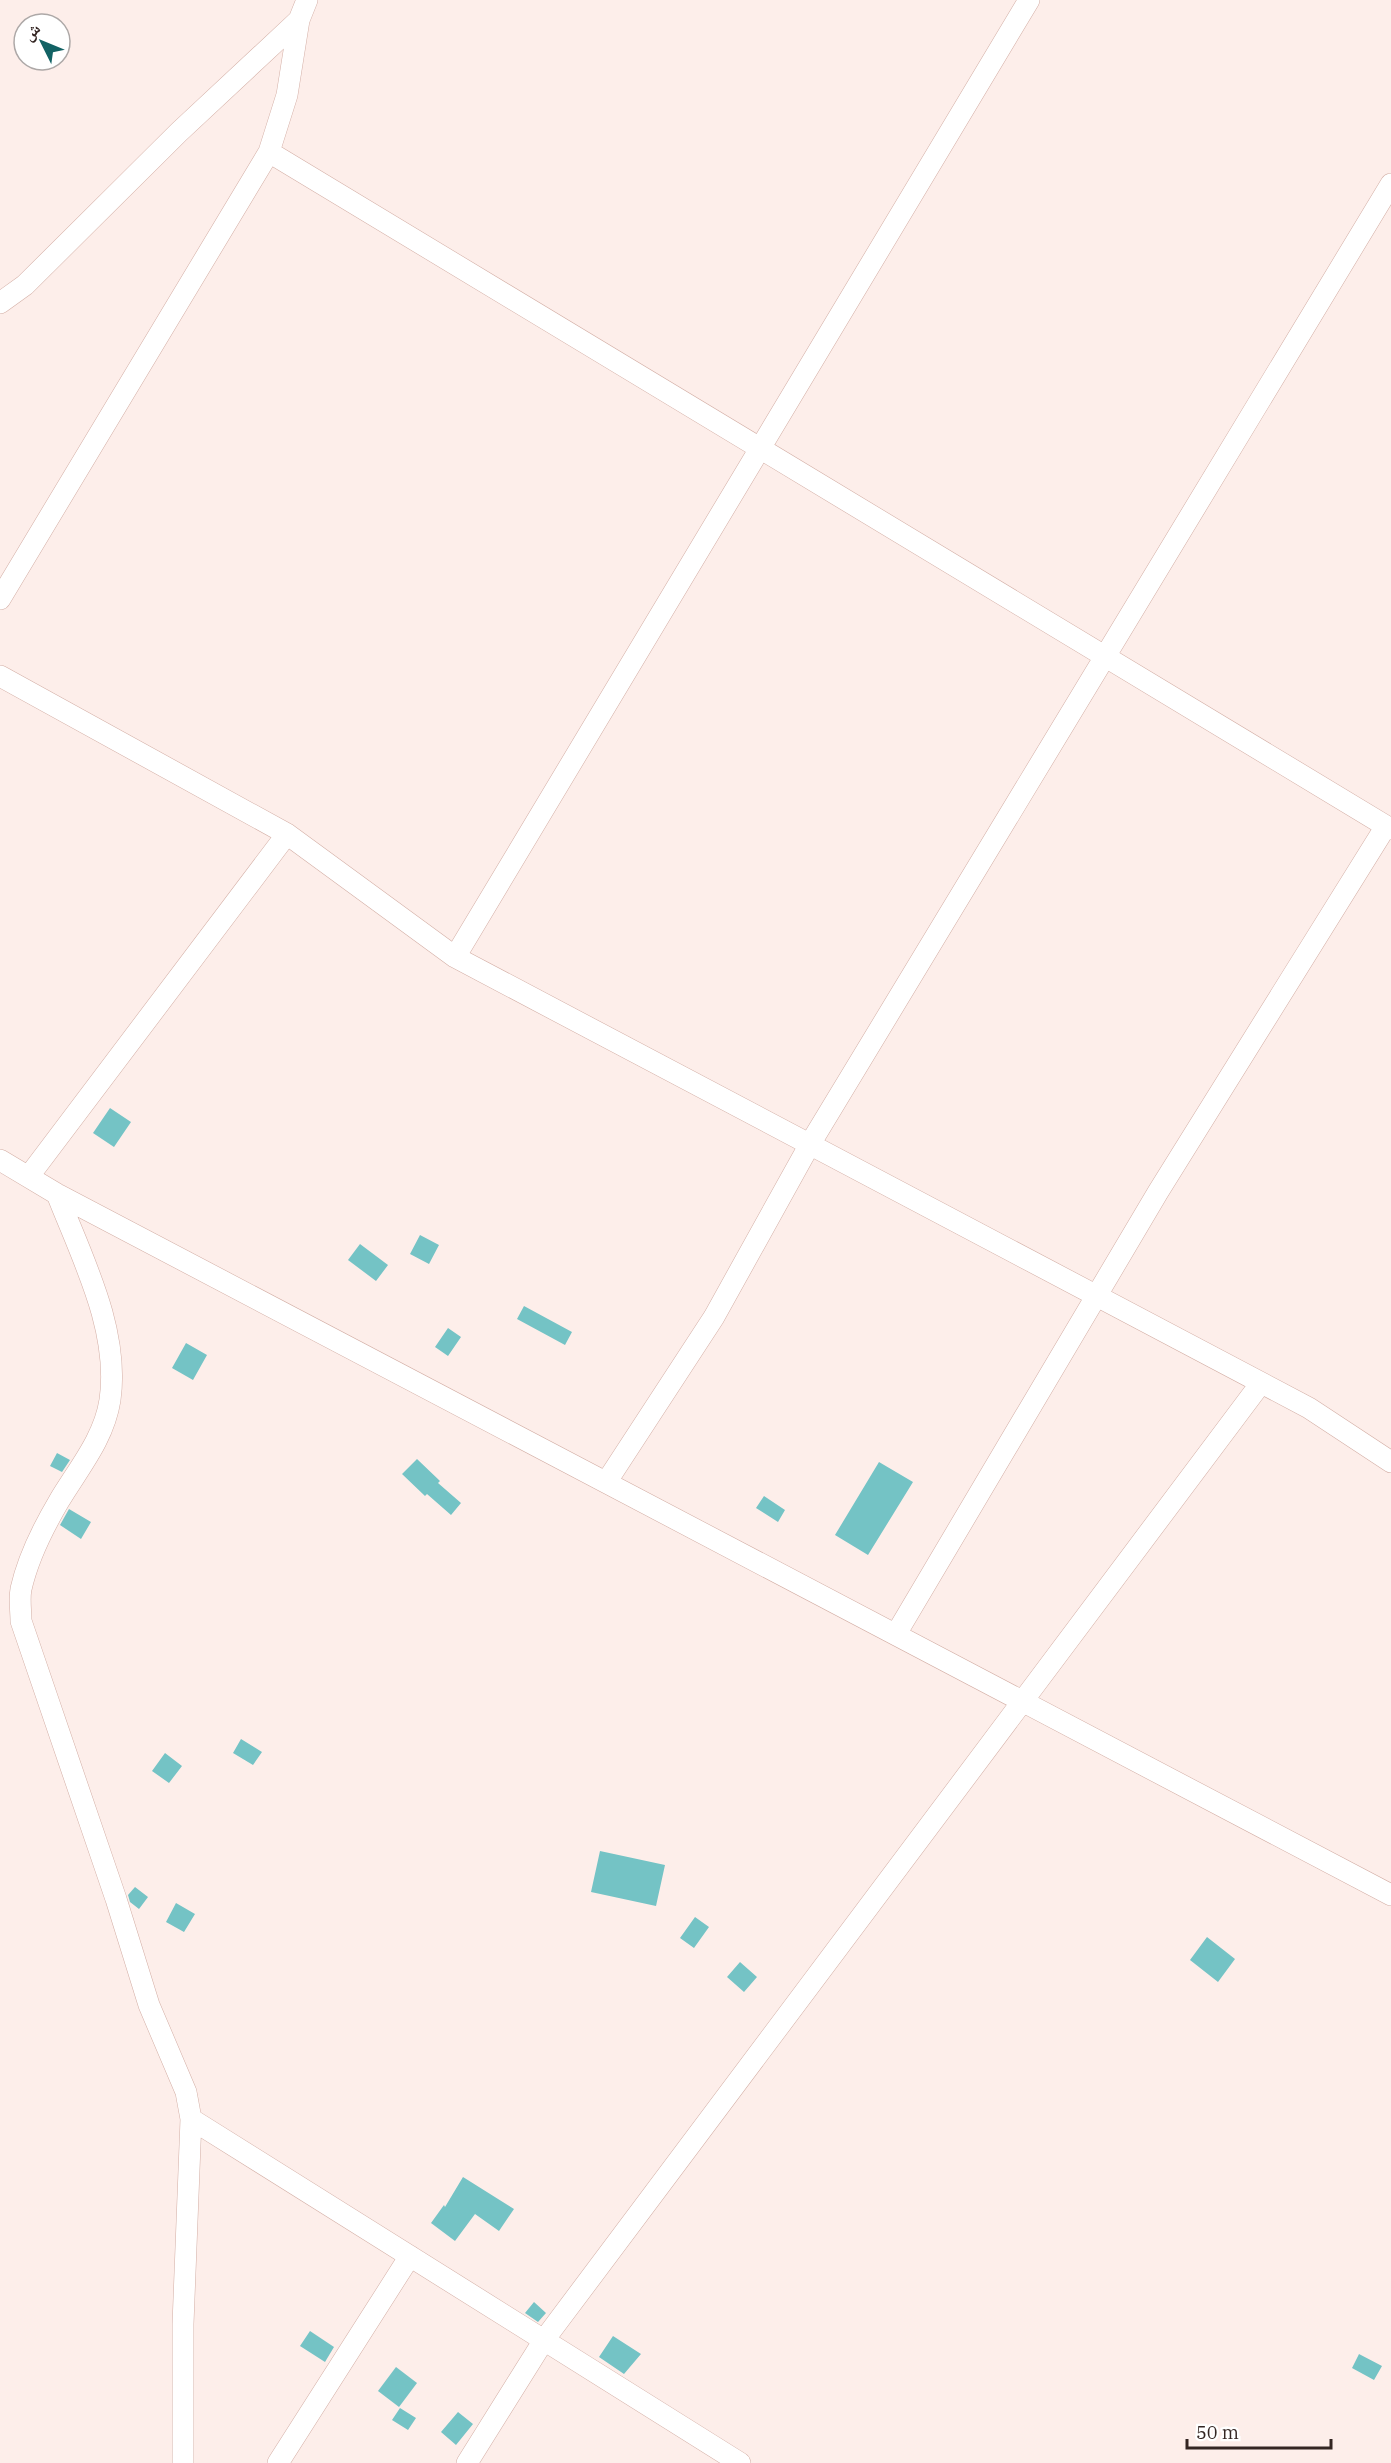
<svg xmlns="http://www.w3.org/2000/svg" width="1391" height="2463" font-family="'IBM Plex Serif','Noto Naskh Arabic',serif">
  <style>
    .building { fill: #74c3c5 }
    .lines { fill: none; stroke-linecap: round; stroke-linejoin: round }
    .street-casing { stroke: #d3aea5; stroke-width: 22 }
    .street { stroke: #fff; stroke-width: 21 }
  </style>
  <rect width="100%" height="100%" fill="#fdeeea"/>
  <path class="building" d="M110,1108L131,1122L114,1147L93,1133Z
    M420,1235L439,1245L429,1264L410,1254Z
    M360,1244L388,1265L376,1281L348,1260Z
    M524,1306L572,1332L565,1345L517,1319Z
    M448,1328L461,1337L448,1356L435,1347Z
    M186,1343L207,1355L193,1380L172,1368Z
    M57,1453L70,1460L62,1472L50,1466Z
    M417,1459L440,1481L438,1483L461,1503L451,1515L427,1494L425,1496L402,1474Z
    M879,1462L913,1482L868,1555L835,1535Z
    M764,1496L785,1510L778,1522L756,1508Z
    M69,1509L91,1522L81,1539L60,1525Z
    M241,1739L262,1752L253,1765L233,1753Z
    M165,1753L182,1766L169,1783L152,1771Z
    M600,1851L665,1865L656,1906L591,1892Z
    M135,1887L148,1897L139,1909L130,1902L128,1895Z
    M176,1903L195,1914L184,1932L166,1922Z
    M695,1917L709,1927L694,1948L680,1938Z
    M1207,1937L1235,1959L1218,1982L1190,1960Z
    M740,1962L757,1977L744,1992L727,1977Z
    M463,2177L514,2209L499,2231L475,2214L455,2241L431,2223L444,2205L445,2207Z
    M534,2302L546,2313L538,2322L525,2313Z
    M310,2331L334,2347L325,2362L300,2346Z
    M613,2336L641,2354L624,2374L599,2357Z
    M1359,2354L1382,2366L1374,2380L1352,2368Z
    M396,2367L417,2383L399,2407L378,2391Z
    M400,2408L416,2418L408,2430L392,2420Z
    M458,2412L473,2424L456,2445L441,2432Z"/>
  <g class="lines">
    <g class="street-casing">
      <path id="street" d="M269,152L1391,829
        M0,303L25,285L179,132L299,20
        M0,599L269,152L287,95L299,20L307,0
        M0,676L287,834L455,957L1309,1408L1391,1462
        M455,957L1029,0
        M0,1160L57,1194L1391,1895
        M29,1176L287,834
        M57,1194C82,1258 120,1330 110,1400C104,1439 78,1469 59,1501C43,1528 28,1558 21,1589C19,1599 21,1611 21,1621L116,1899L149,2005L186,2092L191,2119L183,2324V2463
        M607,1481L714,1317L810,1144L1391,184
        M896,1634L1158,1192L1386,826
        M191,2119L740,2463
        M278,2463L410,2256
        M467,2463L544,2340L1261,1383"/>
    </g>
    <use href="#street" class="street"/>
  </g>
  <g transform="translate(42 42) rotate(313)"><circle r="28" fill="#ffffff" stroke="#ada8a7" stroke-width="1.5"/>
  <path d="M0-4.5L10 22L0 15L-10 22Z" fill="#126264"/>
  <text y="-9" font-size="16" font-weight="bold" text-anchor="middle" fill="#332522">ش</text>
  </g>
  <path d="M1187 2439v9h144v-9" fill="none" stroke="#332522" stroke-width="3"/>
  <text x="1196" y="2439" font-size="18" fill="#332522" stroke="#ffffff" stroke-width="4.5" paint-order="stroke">50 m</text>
</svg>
